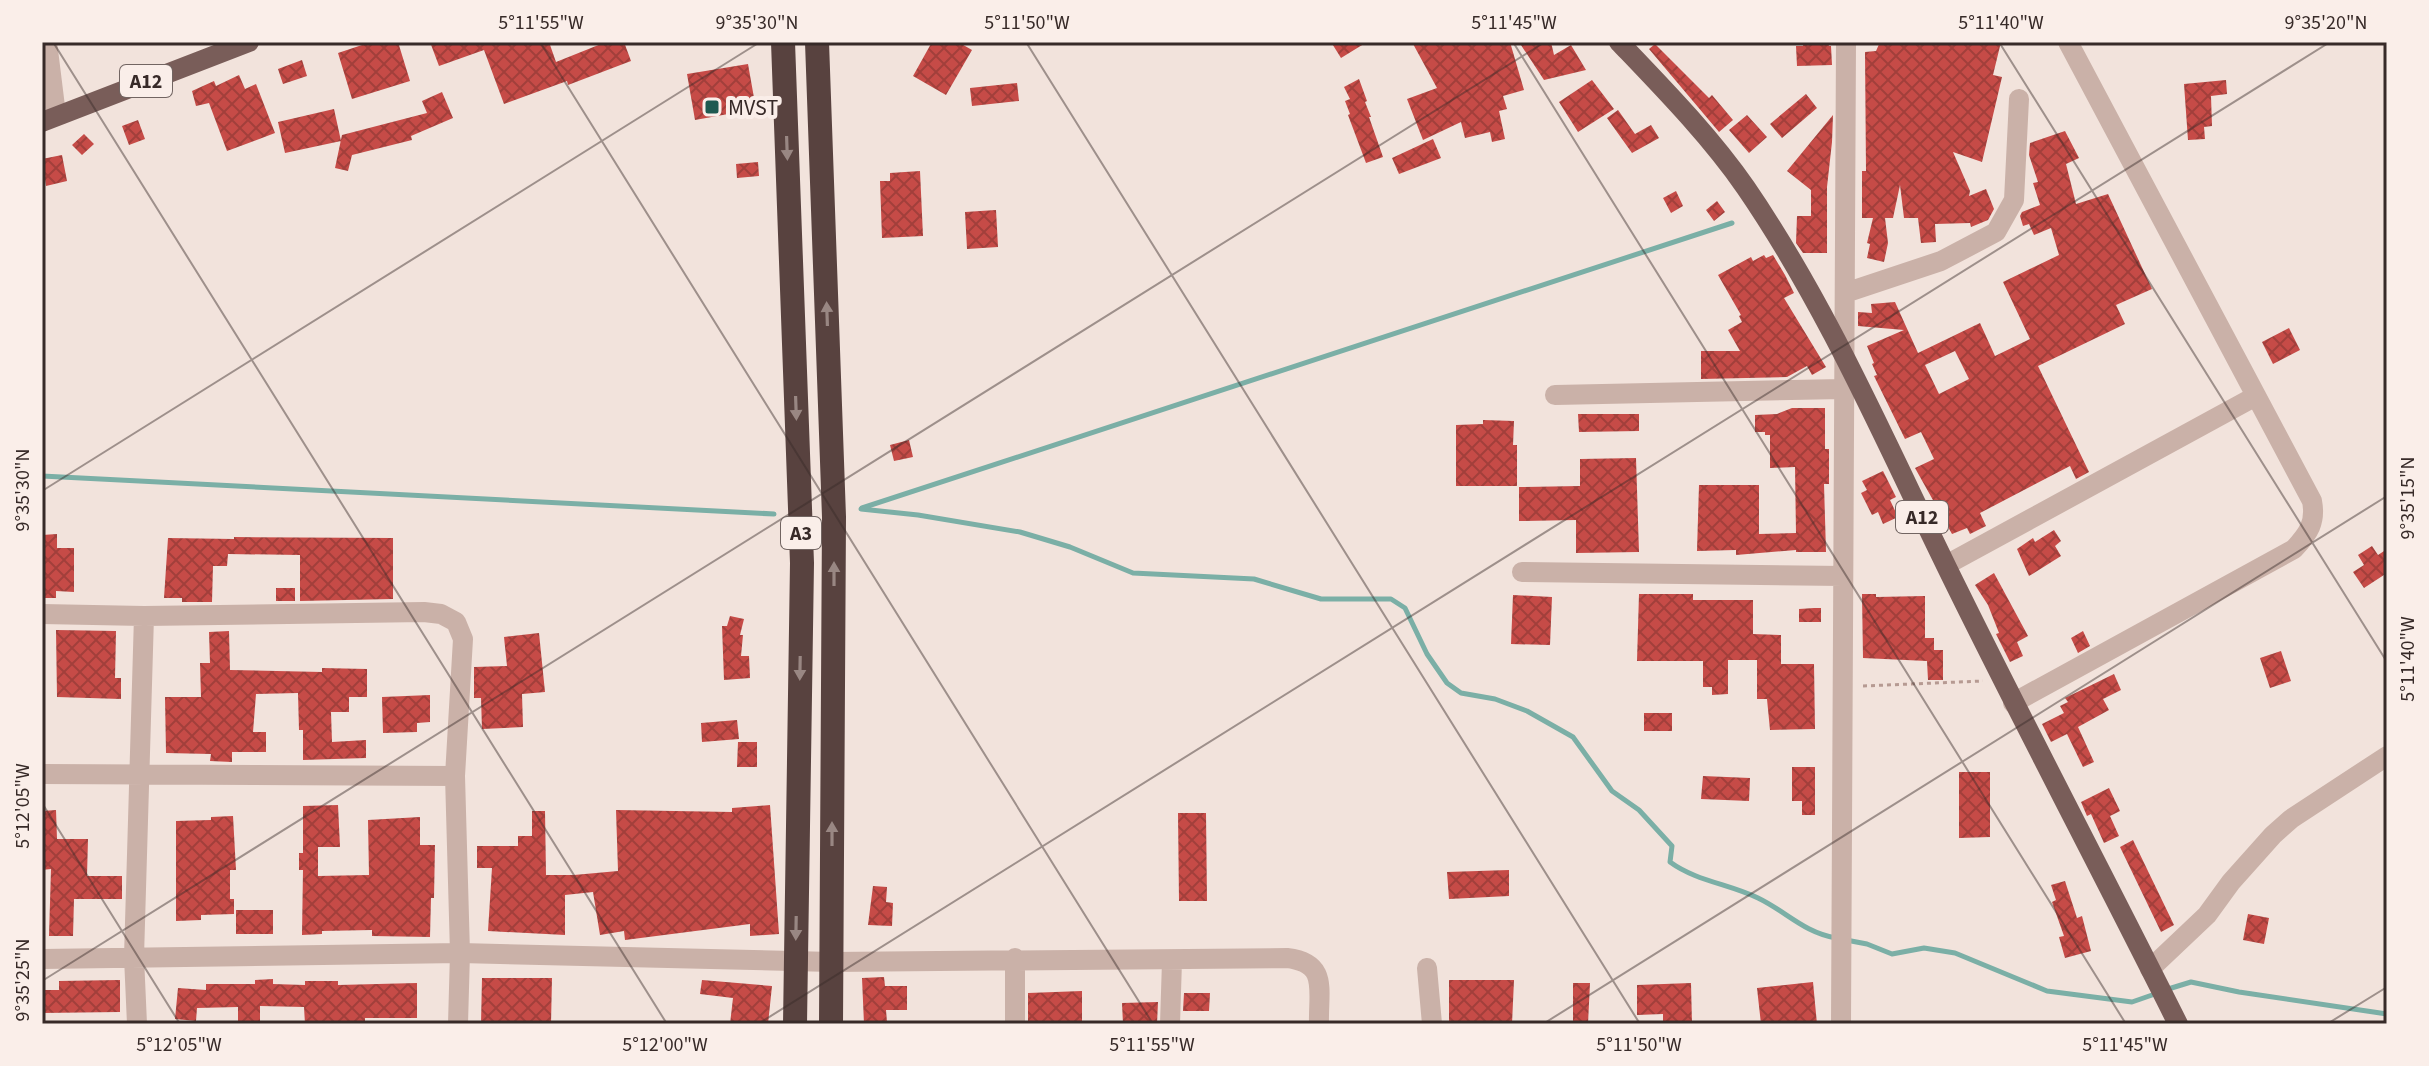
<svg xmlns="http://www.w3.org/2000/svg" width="2429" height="1066" font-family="'Source Sans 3',sans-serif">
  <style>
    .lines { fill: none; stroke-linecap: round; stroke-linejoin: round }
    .stream { stroke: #7bafa6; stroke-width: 5 }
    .building { fill: url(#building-cross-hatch); fill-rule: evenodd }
    .path { stroke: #b69a92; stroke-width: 3; stroke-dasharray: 4 4; stroke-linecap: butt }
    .minor { stroke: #cab1a8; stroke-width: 20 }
    .major { stroke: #795d59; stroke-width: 20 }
    .highway { stroke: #58423f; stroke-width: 24 }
    .oneway { fill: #998783 }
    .ticks { fill: none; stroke: #372a28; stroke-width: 2; stroke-opacity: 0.45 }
    .poi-dot { fill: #1e5950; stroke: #faeee9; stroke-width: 3 }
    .labels { text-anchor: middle; stroke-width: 8; stroke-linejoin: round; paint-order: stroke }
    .shield { fill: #faeee9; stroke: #726562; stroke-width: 2 }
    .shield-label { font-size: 20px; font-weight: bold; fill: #372a28 }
    .poi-label { font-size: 22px; fill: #372a28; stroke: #faeee9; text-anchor: start }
    .neatline { fill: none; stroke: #372a28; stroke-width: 3 }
    .ticks-label { font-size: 20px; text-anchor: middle; fill: #372a28 }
  </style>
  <defs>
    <pattern id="building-cross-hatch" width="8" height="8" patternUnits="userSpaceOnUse" patternTransform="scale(2)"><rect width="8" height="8" fill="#c64b47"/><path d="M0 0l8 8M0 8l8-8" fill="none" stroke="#a23f3b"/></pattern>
  </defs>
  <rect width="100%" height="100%" fill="#f2e3dc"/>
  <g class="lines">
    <path class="stream" d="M42,476L774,514
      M862,508L1732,223
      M861,509L918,515L1020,532L1070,547L1133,573L1254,579L1321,599H1391L1405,608L1427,654L1447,683L1461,693L1495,699L1527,711L1573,737L1612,791L1639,810L1672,846L1670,862C1696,881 1729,884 1758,898C1787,912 1803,932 1836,938
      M1846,940L1867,944L1892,954L1924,948L1955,953L2047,991L2132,1002L2155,994
      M2165,990L2191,982L2239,992L2387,1014"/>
  </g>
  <path class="building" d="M371,42H398L410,81L352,99L338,53Z
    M430,42H549L556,62L606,42H624L631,61L568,85L567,81L504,104L484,50L439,66Z
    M932,42H958L972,50L946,95L913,76Z
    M1331,42H1367L1341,58Z
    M1412,42H1510L1524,90L1503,96L1507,109L1499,111L1505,139L1492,142L1490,132L1465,138L1461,122L1423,140L1407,99L1437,88Z
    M1519,42H1551L1554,55L1571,45L1586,70L1544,80Z
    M1803,42H1828L1829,46H1831L1832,65L1797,66L1796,46H1803Z
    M1880,42H2001L1993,75L2002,77L1982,162L1953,152L1970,191L1969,196L1986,189L1994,209L1988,220L1971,227L1970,223L1935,224L1936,242L1921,243L1918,218H1904L1900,185L1893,218H1885L1888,243L1884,262L1867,258L1870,244L1867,243L1873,218H1862V171H1866L1865,52L1876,51Z
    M1655,44L1709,98L1712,95L1733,120L1719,132L1649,49Z
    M302,60L307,76L283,84L278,69Z
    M748,64L756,109L695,120L687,74Z
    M239,75L245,89L256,84L275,133L227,151L209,103L196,106L192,91L214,81L216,86Z
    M1359,79L1367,101L1365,102L1371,117H1369L1383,157L1366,163L1348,115L1350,114L1345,101L1350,99L1344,87Z
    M1592,80L1614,109L1578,132L1559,102Z
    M2226,80L2227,94L2211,96L2212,126L2204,127L2205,139L2188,140L2184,84Z
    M1017,83L1019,101L972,106L970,88Z
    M442,92L453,118L411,136L412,140L352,155L348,171L335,168L342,135L427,113L422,101Z
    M1806,94L1817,108L1782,138L1770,124Z
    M334,109L341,141L285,153L278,122Z
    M1618,110L1635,134L1651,125L1659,138L1632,153L1607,118Z
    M1747,115L1767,137L1749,153L1729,130Z
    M1833,115L1832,142L1827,187V253H1803L1796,243L1797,216H1811V190L1787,171Z
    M138,120L145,139L129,145L122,126Z
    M2065,131L2079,158L2066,164L2076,204L2108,194L2152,289L2116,305L2125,324L2038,366L2089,472L2076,479L2070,466L1980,513L1986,526L1970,534L1967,528L1952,534L1915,468L1934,459L1921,432L1905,439L1874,376L1877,375L1872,364L1874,363L1867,346L1904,330L1858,326V312L1872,313L1871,304L1895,302L1918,353L1980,323L1995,356L2030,339L2003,282L2059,255L2051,228L2034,235L2029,224L2023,226L2020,216L2022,212L2040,205L2033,183L2038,182L2029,155L2030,143ZM1955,351L1969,379L1939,394L1925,365Z
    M84,134L94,144L82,155L72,145Z
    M1433,139L1441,158L1399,174L1392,158Z
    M62,155L67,181L46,186L42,159Z
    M758,162L759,176L737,178L736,164Z
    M920,171L923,236L882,238L880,181H890V173Z
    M1676,191L1683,206L1671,213L1663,198Z
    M1717,201L1725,212L1714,221L1706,210Z
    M996,210L998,247L967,249L965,212Z
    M1764,255L1766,258L1773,255L1785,275L1794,293L1784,298L1826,367L1812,375L1807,366L1787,377L1701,379V351H1740L1728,330L1742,322L1739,316L1741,315L1718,275L1751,257L1753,261Z
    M2289,328L2300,350L2273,364L2262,342Z
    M1792,408H1825V449H1829V484H1824L1826,552H1796V550L1736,555V550L1697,551L1699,485H1759V534L1796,533L1795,467L1770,468V435H1765V432H1755V415L1777,414Z
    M1578,414H1639V431L1579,432Z
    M1483,420L1514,421L1513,445H1517V486H1456V425L1483,424Z
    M909,440L913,457L894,461L890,445Z
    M1636,458L1639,552L1576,553V520L1519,521V487L1580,486V459Z
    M1883,471L1896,497L1890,500L1898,517L1883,524L1878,512L1872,515L1861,493L1867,490L1862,481Z
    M2054,530L2061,541L2055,546L2061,556L2029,576L2017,549L2033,538L2035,542Z
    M57,534V548H74V592L56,591V598H42V535Z
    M234,537L393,538V599L300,601V555L228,554L227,566H213L212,602H182V598H164L168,538L234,539Z
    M2372,546L2378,555L2387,549V573L2364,588L2353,572L2364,565L2358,555Z
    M1994,573L2028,636L2017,642L2023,656L2010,662L1996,634L1999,633L1988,605L1975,585Z
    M276,588H295V601H276Z
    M1639,594H1693V600H1753V634L1781,635V664H1814L1815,729L1770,730L1767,699H1757V660H1728V694L1712,695V687H1703V661H1637Z
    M1862,594H1876V597L1925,596V638H1934V650H1943V680H1928L1927,661L1863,658Z
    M1513,595L1552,597L1550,645L1511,644Z
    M1814,608H1821V622H1799V609Z
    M730,616L744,619L740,635H743L741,656H749L750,678L724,680L722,626H727Z
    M56,630L116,631L115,678H121V699L57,697Z
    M229,631L230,670L322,672V668L367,669V697H349V712H331L332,742L366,740V758L303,760V730H299L298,693L256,694L253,732H266V752H232V762L210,761L211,754L166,753L165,697H201L200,663H210L209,632Z
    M2083,631L2090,646L2078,653L2071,638Z
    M539,633L545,692L522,694L523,727L482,729L481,698H474V667L507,666L504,637Z
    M2281,651L2291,681L2270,688L2260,658Z
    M2114,674L2121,690L2103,699L2109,710L2078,727L2094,762L2083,767L2067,734L2051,742L2042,724L2064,713L2060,706L2068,702L2065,698Z
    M430,695V722L417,723V732L383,733L382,697Z
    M1644,713H1672V731H1644Z
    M737,720L739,739L702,742L701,723Z
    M738,742H757V767H737Z
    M1792,767H1815V815H1802V801H1792Z
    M1959,772H1990V837L1959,838Z
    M1703,776L1750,778L1749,801L1701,799Z
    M2109,788L2120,811L2110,816L2119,836L2104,843L2091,814L2087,816L2081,802Z
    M338,805L340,847H318V876L369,875L368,820L420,817V845H435L434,898H431L430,937L372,936V930L322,931V934L302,935L303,870H299V853H303V806Z
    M770,805L779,934L750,936V924L625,940L624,931L600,935L593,892L565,895V935L488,931L492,868H477V846H518V836H532V811H545L546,875H574L618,871L616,810L732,812V808Z
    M56,810L57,839H88L87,876H122V899H74L73,936H49L51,869L42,870V811Z
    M1178,813H1206L1207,901H1179Z
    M233,816L236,870H230V899H234V914L201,915V920L176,921V821L211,820V817Z
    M2133,840L2174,925L2161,932L2120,847Z
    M1509,870V896L1449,899L1447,872Z
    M2065,881L2077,918L2082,916L2091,951L2065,958L2059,937L2064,936L2052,902L2056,900L2051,885Z
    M873,886L887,887L886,902L893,903L892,926L868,925Z
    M236,910H273V934H236Z
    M2248,914L2269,918L2264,944L2243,940Z
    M884,977L885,986H907V1010H886L887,1022L864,1024L862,978Z
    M482,978H552L551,1024H481Z
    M273,979V984L305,985V981H338V985L417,983V1018H365V1024H305L304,1007L260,1006V1024H238V1007L197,1008L196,1021L175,1019L178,988L206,990V984H255V980Z
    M120,980V1012L42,1013V990H59V981Z
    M702,980L772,986L768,1024H730L733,998L700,994Z
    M1449,980H1514L1512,1024H1449Z
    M1813,982L1817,1024H1761L1757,988Z
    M1573,983H1590L1588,1024H1573Z
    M1691,983L1692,1024H1663V1014L1637,1015V985Z
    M1082,991V1024H1028V993Z
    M1184,993H1210L1209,1011H1183Z
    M1158,1002L1157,1024H1123L1122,1003Z"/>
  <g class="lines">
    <path class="path" d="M1863,686L1983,681"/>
    <path class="minor" d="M47,42L56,115
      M1845,293L1941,261L1996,232L2014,200L2019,99
      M1555,395L1843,389
      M1946,565L2256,396
      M1522,572L1843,576
      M42,614L144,616L424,612L441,614L456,622L463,639L455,776L460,953L458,1024
      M2013,703L2294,549C2309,533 2316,522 2312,501L2068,42
      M42,774L455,776
      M42,959L460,953L832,962L1287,958C1329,963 1318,990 1319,1024
      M1427,968L1432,1024
      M2150,969L2207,915L2231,882L2273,835L2291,819L2387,756
      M137,1024L134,957L144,616
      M1015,1024V958
      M1170,1024L1172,961
      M1841,1024L1846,42"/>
    <path class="major" d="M1619,42C1662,87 1710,136 1746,188C1831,312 1890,453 1957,588C2029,734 2105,878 2178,1024
      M42,122L249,42"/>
    <path class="highway" d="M783,42L802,563L795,1024
      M817,42L834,517L831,1024"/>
  </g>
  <defs><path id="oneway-solid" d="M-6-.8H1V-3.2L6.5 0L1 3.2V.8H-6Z" transform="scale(2)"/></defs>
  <g class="oneway">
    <use href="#oneway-solid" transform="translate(787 148) rotate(88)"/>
    <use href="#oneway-solid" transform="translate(827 314) rotate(-92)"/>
    <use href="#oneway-solid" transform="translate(796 408) rotate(88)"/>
    <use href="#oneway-solid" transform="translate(834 574) rotate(-90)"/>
    <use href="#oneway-solid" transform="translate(800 668) rotate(91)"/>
    <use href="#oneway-solid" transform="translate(832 834) rotate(-90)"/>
    <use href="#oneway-solid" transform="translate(796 928) rotate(91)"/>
  </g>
  <path class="ticks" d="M53,42L667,1024M540,42L1153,1024M1026,42L1640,1024M1513,42L2126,1024M1999,42L2387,662M42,491L760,42M42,803L180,1024M42,981L1545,42M758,1024L2330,42M1543,1024L2387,496M2327,1024L2387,987"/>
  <rect class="poi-dot" x="704" y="99" width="16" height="16" rx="4"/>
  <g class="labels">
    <g class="shield">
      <rect x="120" y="65" width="52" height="32" rx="6"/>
      <rect x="1896" y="501" width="52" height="32" rx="6"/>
      <rect x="781" y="517" width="40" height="32" rx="6"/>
    </g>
    <g class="shield-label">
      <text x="146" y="88">A12</text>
      <text x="1922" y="524">A12</text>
      <text x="801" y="540">A3</text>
    </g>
    <g class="poi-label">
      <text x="728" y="115">MVST</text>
    </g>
  </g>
  <rect width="2429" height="1066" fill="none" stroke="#faeee9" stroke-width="88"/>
  <rect x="44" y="44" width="2341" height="978" class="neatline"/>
  <g class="ticks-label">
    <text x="541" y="29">5°11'55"W</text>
    <text x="757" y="29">9°35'30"N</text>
    <text x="1027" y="29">5°11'50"W</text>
    <text x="1514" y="29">5°11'45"W</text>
    <text x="2001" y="29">5°11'40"W</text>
    <text x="2326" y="29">9°35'20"N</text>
    <text transform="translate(22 490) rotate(-90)" y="7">9°35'30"N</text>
    <text transform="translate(2407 498) rotate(-90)" y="7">9°35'15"N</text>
    <text transform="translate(2407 659) rotate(-90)" y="7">5°11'40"W</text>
    <text transform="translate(22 806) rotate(-90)" y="7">5°12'05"W</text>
    <text transform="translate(22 980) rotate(-90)" y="7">9°35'25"N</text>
    <text x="179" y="1051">5°12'05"W</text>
    <text x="665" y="1051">5°12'00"W</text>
    <text x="1152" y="1051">5°11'55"W</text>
    <text x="1639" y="1051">5°11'50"W</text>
    <text x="2125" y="1051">5°11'45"W</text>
  </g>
</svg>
